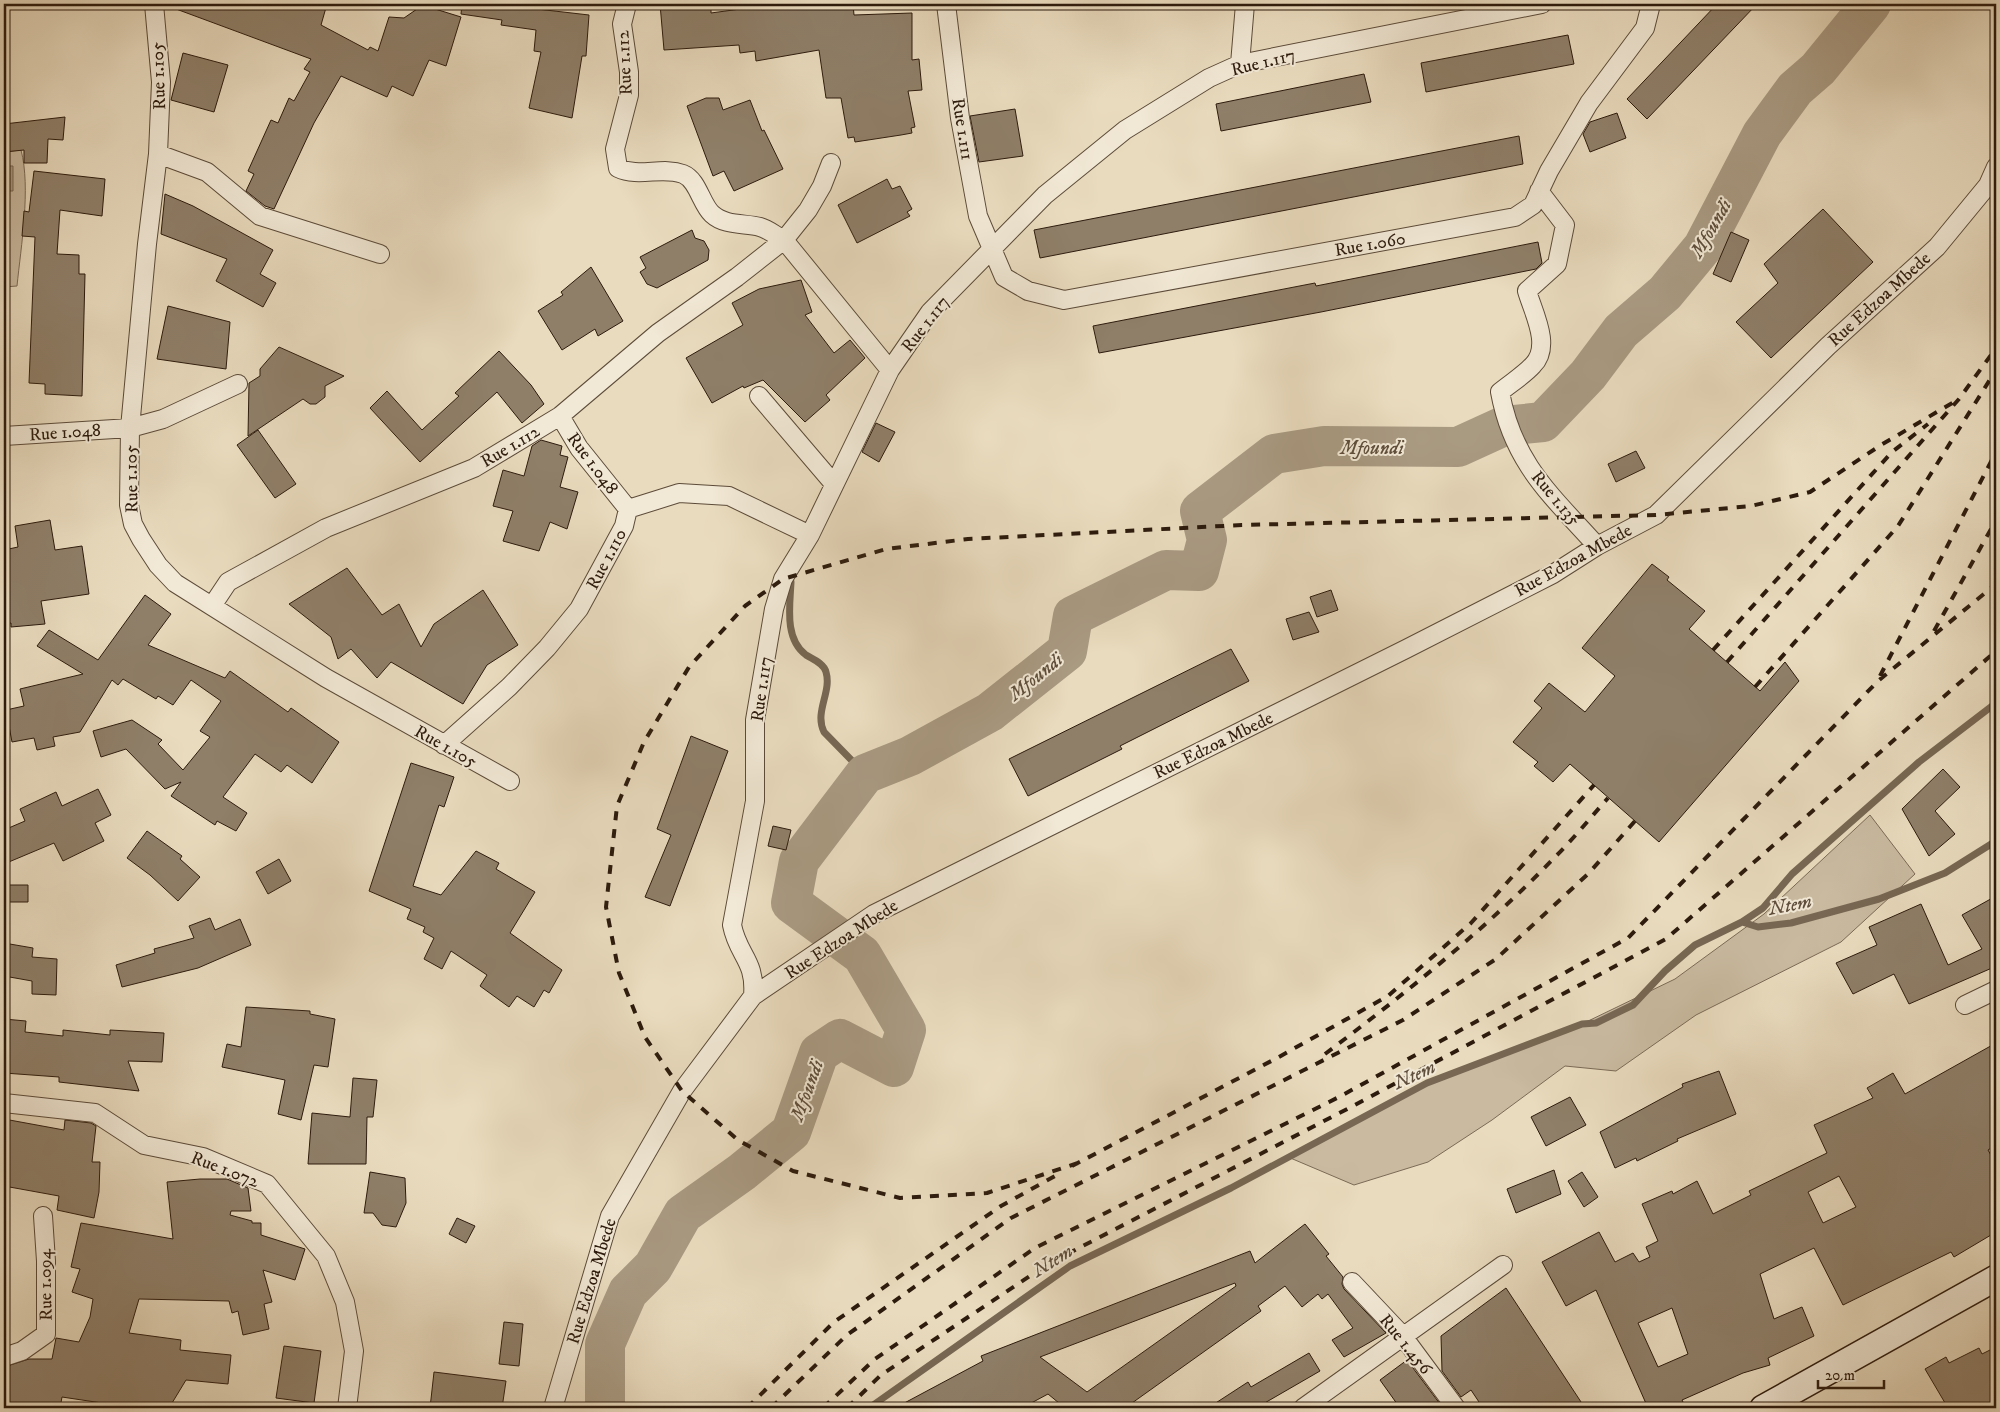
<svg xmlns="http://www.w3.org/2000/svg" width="2000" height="1412" font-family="'IM FELL DW Pica',serif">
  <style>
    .green { fill: #c9baa0; stroke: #7b6a56 }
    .water { fill: #a99a82; stroke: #776753 }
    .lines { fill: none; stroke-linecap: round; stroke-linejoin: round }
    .stream { stroke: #776753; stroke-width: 7 }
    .river { stroke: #a99a82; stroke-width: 40 }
    .building { fill: #8f7f69; stroke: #2d1b0d; fill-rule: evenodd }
    .street-casing { stroke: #5c4b39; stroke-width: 20 }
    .secondary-casing { stroke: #2d1b0d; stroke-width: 28 }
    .street { stroke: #f1e8d5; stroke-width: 18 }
    .secondary { stroke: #f1e8d5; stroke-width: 25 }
    .rail { stroke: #2d1b0d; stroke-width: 4; stroke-dasharray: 9 9; stroke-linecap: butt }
    .labels { text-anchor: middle; stroke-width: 4; stroke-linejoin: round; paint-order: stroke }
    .street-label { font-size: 18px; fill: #2d1b0d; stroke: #f1e8d5 }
    .water-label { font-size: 19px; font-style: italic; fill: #5f4e3c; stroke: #f1e8d5 }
  </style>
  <rect width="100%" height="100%" fill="#e9dbbe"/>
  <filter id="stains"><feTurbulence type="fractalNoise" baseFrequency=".004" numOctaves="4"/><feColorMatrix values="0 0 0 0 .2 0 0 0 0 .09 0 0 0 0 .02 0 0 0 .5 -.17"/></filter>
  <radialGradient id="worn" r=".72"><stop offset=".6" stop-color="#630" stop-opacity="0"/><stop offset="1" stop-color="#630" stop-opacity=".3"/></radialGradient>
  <path class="green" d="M21,150C31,188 21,246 17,286L4,287V152Z
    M1870,815L1915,874L1841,942L1696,1015L1616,1071L1565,1066L1492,1120L1428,1162L1354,1185L1288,1157L1427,1083L1582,1024L1675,979L1764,914Z"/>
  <path class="water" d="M4,166H13V191H4Z"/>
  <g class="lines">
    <path class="stream" d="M791,582C790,605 784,639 806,655C812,659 824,663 826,672C832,692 814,712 824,732L865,774
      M1742,922L1763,908L1792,874L1919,762L1996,703
      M869,1408L1070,1266L1231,1188L1427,1083L1582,1024L1596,1023L1633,1005L1665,971L1695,945L1742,922L1758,927L1791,923L1879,899L1945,873L1996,841"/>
    <path class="river" d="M605,1408V1344L628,1292L653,1267L683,1214L742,1172L791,1132L819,1053L840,1039L894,1067L906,1030L862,955L791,903L799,861L865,774L910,756L990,712L1067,651L1073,616L1166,570L1199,571L1207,540L1200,511L1274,454L1324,446L1458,447L1504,426L1543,422L1588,375L1621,331L1665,293L1703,247L1762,134L1795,89L1818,69L1871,4"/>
  </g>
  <path class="building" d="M168,4H327L321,25L368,50L370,47L378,51L389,17L404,18L417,9L419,4L461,17L446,66L429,60L413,96L392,86L387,97L341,76L314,123L274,209L265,206L246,191L254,174L248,171L271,120L278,123L289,98L294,101L310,72L304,69L311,59L168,6Z
    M462,4H538L537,9L589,15L586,56H582L572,118L529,108L541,52L534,51L536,30L501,25L502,20L461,14Z
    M660,4H711V13L755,7L754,4H805L806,6L853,4L854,15L912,13V60L919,59L922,90L908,91L915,127L911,128L912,133L901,135L855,142L854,137L848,138L841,98H826L819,50L756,61L755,51L740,53L739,45L664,50Z
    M1717,4H1757L1647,119L1627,99Z
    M1568,35L1574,64L1426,92L1421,63Z
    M183,53L228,65L214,112L171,100Z
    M1364,74L1371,102L1221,131L1216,104Z
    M706,98H719L723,110L750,100L762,131L764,130L783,169L734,191L724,171L713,176L687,106Z
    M1015,109L1023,156L979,162L970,116Z
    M1617,113L1626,138L1590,152L1583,134L1590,122Z
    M65,117L63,140L48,139L47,163H24V150L4,152V124Z
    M1519,136L1523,164L1040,258L1034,230Z
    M34,171L105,179L102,216L60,210L57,254L79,255V274H85L82,396L45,394V384L29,383L35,237L22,236L24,211L29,212Z
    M887,179L892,189L900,186L912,209L907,212L910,216L857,243L838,205Z
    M165,194L193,206L273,250L260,274L276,283L263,307L216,281L227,259L161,234Z
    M1823,209L1873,262L1771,358L1736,322L1778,283L1764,264Z
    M692,230L695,238L704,241L709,250L708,260L657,288L647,284L640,272L646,268L640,257Z
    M1731,232L1749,240L1731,282L1713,274Z
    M1538,242L1542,263L1536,269L1321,312L1099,353L1093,326L1315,283L1316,286Z
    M591,267L623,321L598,336L595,329L562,350L538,311L563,295L561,292Z
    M801,280L812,312L805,315L834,353L850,340L865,358L826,395L830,400L805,422L763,380L744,388L743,386L712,403L686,358L743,325L732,303L759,289Z
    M168,306L230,322L226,369L157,359Z
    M279,347L344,376L325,386V397L316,404H310L303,399L248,436L249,383L260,376V369Z
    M499,351L531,385L544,404L522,423L497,392L420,462L370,408L387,391L422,430L459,396L455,393Z
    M876,423L895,432L879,462L862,452Z
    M258,430L296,484L275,498L237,445Z
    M541,440L562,446L560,455L568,457L560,487L578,492L567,529L550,522L539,551L503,541L513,511L493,506L503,470L524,476L532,446Z
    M1636,451L1645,468L1616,482L1608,464Z
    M50,520L55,550L82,546L89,594L41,601L45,624L11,627V623L4,624V550L18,547L15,526Z
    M1652,564L1669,577L1667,580L1705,611L1689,629L1760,691L1785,662L1799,681L1659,842L1570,764L1553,782L1534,766L1538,762L1513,742L1542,708L1534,701L1549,683L1585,712L1615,676L1582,648Z
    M347,568L382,615L399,604L421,647L434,624L483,590L518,645L487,665L463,704L391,662L377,678L351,649L338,659L331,637L289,604Z
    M1331,590L1338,610L1317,617L1310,597Z
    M145,595L171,614L148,645L225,678L230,671L288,712L291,708L339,742L312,783L287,765L281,772L255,754L223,797L247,813L236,831L217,821L215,825L171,796L181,782L165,789L126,749L101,757L93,731L132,720L162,740L158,744L183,770L210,737L200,731L221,701L191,680L173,705L158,696L156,699L123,679L118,685L112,680L80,732L53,737L55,746L37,750L34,738L12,742L6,710L24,706L20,689L83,674L37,646L49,630L98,660Z
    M1309,612L1319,632L1293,640L1286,619Z
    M1231,649L1249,681L1120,746L1122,749L1028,796L1009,759Z
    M691,736L728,751L670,906L645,897L671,835L657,829Z
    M411,763L454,777L444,807L439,805L413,886L441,895L476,851L499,863L496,869L535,892L510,933L562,970L549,993L544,990L534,1007L517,996L509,1007L480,986L487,975L451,951L442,969L424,959L434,938L423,932L425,927L407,919L411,909L369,891Z
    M1943,769L1960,787L1935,811L1955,834L1929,856L1902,809Z
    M98,789L111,815L95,823L104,841L63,861L54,843L4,864V830L25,821L20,809L56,792L62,806Z
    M773,826L791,830L786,850L768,846Z
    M147,831L182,856L180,859L200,877L178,901L150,875L127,858Z
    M279,859L291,881L268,894L256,872Z
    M9,885H28V902H9Z
    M1996,896V974L1992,968L1909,1004L1894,974L1853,994L1836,963L1877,945L1869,927L1921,904L1948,965L1982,949L1962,915Z
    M210,918L215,930L240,919L251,945L198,968L122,987L116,965L155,953L154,949L194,938L189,926Z
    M4,943L33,948L32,957L57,959L56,995L32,994V981L4,976Z
    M246,1007L310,1011V1014L335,1019L328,1067L314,1065L301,1120L278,1114L285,1080L222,1067L227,1044L241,1047Z
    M4,1019L26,1021L25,1032L63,1036V1030L110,1035V1030L164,1033L162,1062L128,1061L139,1091L59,1082V1077L4,1073Z
    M1996,1043V1145L1988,1150L1996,1164V1232L1954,1257L1951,1252L1843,1305L1814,1248L1760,1274L1774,1319L1802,1307L1814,1336L1768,1358L1770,1365L1743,1373L1682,1400L1686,1408H1648L1596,1290L1566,1306L1542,1262L1599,1232L1615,1262L1633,1253L1639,1262L1650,1257L1646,1247L1658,1241L1642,1204L1672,1191L1673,1194L1697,1181L1713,1214L1751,1195L1749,1191L1827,1153L1814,1125L1873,1098L1867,1088L1893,1073L1905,1094ZM1839,1176L1856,1207L1823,1223L1808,1192ZM1672,1308L1688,1354L1658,1367L1638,1323Z
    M1719,1071L1736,1114L1677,1139L1678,1141L1637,1161L1636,1158L1615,1168L1600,1132L1683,1087L1682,1084Z
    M353,1078L377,1080L373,1117H367L366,1164H308L312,1113L350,1117Z
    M1570,1097L1586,1125L1546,1146L1531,1117Z
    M4,1119L64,1130L65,1120L91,1123L96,1126L92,1162H100L99,1192L94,1218L57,1210L59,1196L4,1186Z
    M1554,1170L1561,1194L1516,1213L1507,1189Z
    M370,1172L405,1178L406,1203L396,1227L382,1225L373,1213H364Z
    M1582,1172L1598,1197L1584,1207L1568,1181Z
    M200,1179H227L248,1188L251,1211H231L230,1215L252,1221V1223H261V1235L305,1249L295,1280L263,1270L272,1302L264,1304L269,1329L243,1335L238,1311L232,1313L229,1301L139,1299L129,1333L181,1340L180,1350L231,1355L228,1384L186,1380L169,1408H100L102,1403L62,1397L60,1408H4V1367L29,1359H52L56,1338L79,1342L90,1317L93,1299L72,1292L80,1269L71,1267L81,1223L173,1239L167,1182Z
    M457,1218L475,1226L466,1243L449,1234Z
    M1305,1224L1329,1254L1326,1256L1343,1277L1342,1284L1344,1289L1386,1333L1344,1357L1332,1340L1353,1328L1328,1294L1322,1299L1318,1294L1302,1307L1285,1286L1258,1306L1261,1311L1125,1408H1065L1048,1394L1022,1408H895L983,1361L981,1356L1250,1251L1255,1263ZM1235,1283L1236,1286L1087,1392L1040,1357Z
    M1506,1288L1585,1408H1483L1471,1390L1461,1397L1442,1371L1441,1336Z
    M504,1322L523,1324L519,1366L499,1364Z
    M284,1346L321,1351L314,1403L276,1398Z
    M1996,1347V1408H1948L1925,1369L1946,1357L1949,1363L1979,1348L1982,1354Z
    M1309,1353L1320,1371L1256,1408H1208L1248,1382L1251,1387Z
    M1407,1360L1443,1408H1400L1380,1380Z
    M434,1372L506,1381L502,1408H430Z"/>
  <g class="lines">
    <g class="street-casing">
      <path id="street" d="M154,4L161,82L158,154L147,244L130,428L129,505L133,524L141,539L158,565L175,583L326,678L510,781
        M627,4L622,24L629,72V95L615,149L618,168C639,178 662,166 683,174C698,180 701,204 712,214C725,226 745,223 760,227C768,229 776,236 784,240L890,370
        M946,4L960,118L978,216L1004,277L1028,291L1064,300L1515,217L1533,205L1549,171L1589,103L1645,28L1651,4
        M1240,64L1245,4
        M158,154L207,172L260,216L380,254
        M1539,191L1565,225L1557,264L1527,291C1533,312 1552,346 1533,365C1524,375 1511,383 1500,392C1513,463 1551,495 1597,546
        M759,396L834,484
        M560,416L579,448L628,509
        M4,436L130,428L163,419L238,384
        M212,606L228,582L326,528L474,468L560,416L658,333L737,277L784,240L808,210L822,186L831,163
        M444,745L509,687L547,648L579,609L624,526L628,509L679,493L729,496L810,535
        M753,996C756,960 738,956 732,925L755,801V720L774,609L783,579L810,535L890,370L930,312L1045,195L1125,130L1209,78L1240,64L1542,4
        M1965,1005L1996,990
        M4,1103L95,1113L144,1145L203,1157L267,1184L326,1256L345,1302L354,1351L347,1408
        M1352,1282L1402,1335L1456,1408
        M4,1357L22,1351L46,1334V1261L43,1216
        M553,1408L610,1216L682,1091L753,996L874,914L1406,649L1553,574L1597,546L1656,515L1828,346L1937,247L1988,185L1996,167
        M1303,1408L1503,1265"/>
    </g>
    <g class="secondary-casing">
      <path id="secondary" d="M1763,1408L1996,1278"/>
    </g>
    <use href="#street" class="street"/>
    <use href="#secondary" class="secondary"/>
    <path class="rail" d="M1934,631L1996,520
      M1713,650L1892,452L1928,424
      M1727,662L1959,399L1996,348
      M1880,676L1996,452
      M1755,687L1898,526L1996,370
      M1325,1054C1406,993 1487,928 1557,855C1575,837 1591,817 1608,798
      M1078,1163L987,1193L900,1198L793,1171L738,1140L682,1091L645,1037L619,973L606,907L617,806L644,742L689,667L745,606L783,579L886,549L968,539L1242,525L1656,515L1751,506L1810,492L1881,445L1959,399
      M1072,1166L1277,1058L1388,996L1471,923L1594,785
      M747,1408L834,1322L1001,1206L1055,1176
      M771,1408L847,1335L1011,1218L1403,1020L1496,959L1589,873L1635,821
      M823,1408L875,1359L1035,1248L1339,1097L1628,938L1878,681L1996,584
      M847,1408L881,1375L1048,1264L1351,1107L1666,939L1996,651"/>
  </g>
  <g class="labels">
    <g class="street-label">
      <text transform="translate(1263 62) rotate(-14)" y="6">Rue 1.117</text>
      <text transform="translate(624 63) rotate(-93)" y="6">Rue 1.112</text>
      <text transform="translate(158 76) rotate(-92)" y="6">Rue 1.105</text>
      <text transform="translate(963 129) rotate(81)" y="6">Rue 1.111</text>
      <text transform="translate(1370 244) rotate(-10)" y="6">Rue 1.060</text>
      <text transform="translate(1879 299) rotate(-42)" y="6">Rue Edzoa Mbede</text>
      <text transform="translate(925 324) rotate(-52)" y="6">Rue 1.117</text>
      <text transform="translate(65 432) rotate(-4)" y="6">Rue 1.048</text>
      <text transform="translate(510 446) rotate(-31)" y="6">Rue 1.112</text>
      <text transform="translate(593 463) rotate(53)" y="6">Rue 1.048</text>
      <text transform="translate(131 479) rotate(-91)" y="6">Rue 1.105</text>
      <text transform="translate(1556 498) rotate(50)" y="6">Rue 1.135</text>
      <text transform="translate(606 559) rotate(-62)" y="6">Rue 1.110</text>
      <text transform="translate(1573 560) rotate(-29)" y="6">Rue Edzoa Mbede</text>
      <text transform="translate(761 689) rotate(-82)" y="6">Rue 1.117</text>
      <text transform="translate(1213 745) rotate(-26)" y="6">Rue Edzoa Mbede</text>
      <text transform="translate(446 746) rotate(29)" y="6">Rue 1.105</text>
      <text transform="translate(841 939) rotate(-33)" y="6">Rue Edzoa Mbede</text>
      <text transform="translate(225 1169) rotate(21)" y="6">Rue 1.072</text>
      <text transform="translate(591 1281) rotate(-73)" y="6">Rue Edzoa Mbede</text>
      <text transform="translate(45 1285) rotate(-91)" y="6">Rue 1.094</text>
      <text transform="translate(1406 1344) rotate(51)" y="6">Rue 1.456</text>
    </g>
    <g class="water-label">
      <text transform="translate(1710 228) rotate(-60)" y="7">Mfoundi</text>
      <text x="1372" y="454">Mfoundi</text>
      <text transform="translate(1035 676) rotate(-39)" y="7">Mfoundi</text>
      <text transform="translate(1790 904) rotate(-11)" y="7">Ntem</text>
      <text transform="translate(1414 1074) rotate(-25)" y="7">Ntem</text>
      <text transform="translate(806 1090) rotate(-70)" y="7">Mfoundi</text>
      <text transform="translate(1052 1260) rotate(-32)" y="7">Ntem</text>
    </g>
  </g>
  <rect width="2000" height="1412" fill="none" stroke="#e9dbbe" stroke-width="20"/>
  <rect x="5" y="5" width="1990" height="1402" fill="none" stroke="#2d1b0d" stroke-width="2.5"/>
  <rect x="10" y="10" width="1980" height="1392" fill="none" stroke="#2d1b0d"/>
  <path d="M1818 1380v8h66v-8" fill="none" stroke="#2d1b0d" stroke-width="2.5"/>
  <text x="1825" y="1380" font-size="15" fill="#2d1b0d" stroke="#f1e8d5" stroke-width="4" paint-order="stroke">20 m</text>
  <rect width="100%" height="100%" filter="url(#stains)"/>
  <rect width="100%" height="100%" fill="url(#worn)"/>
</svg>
